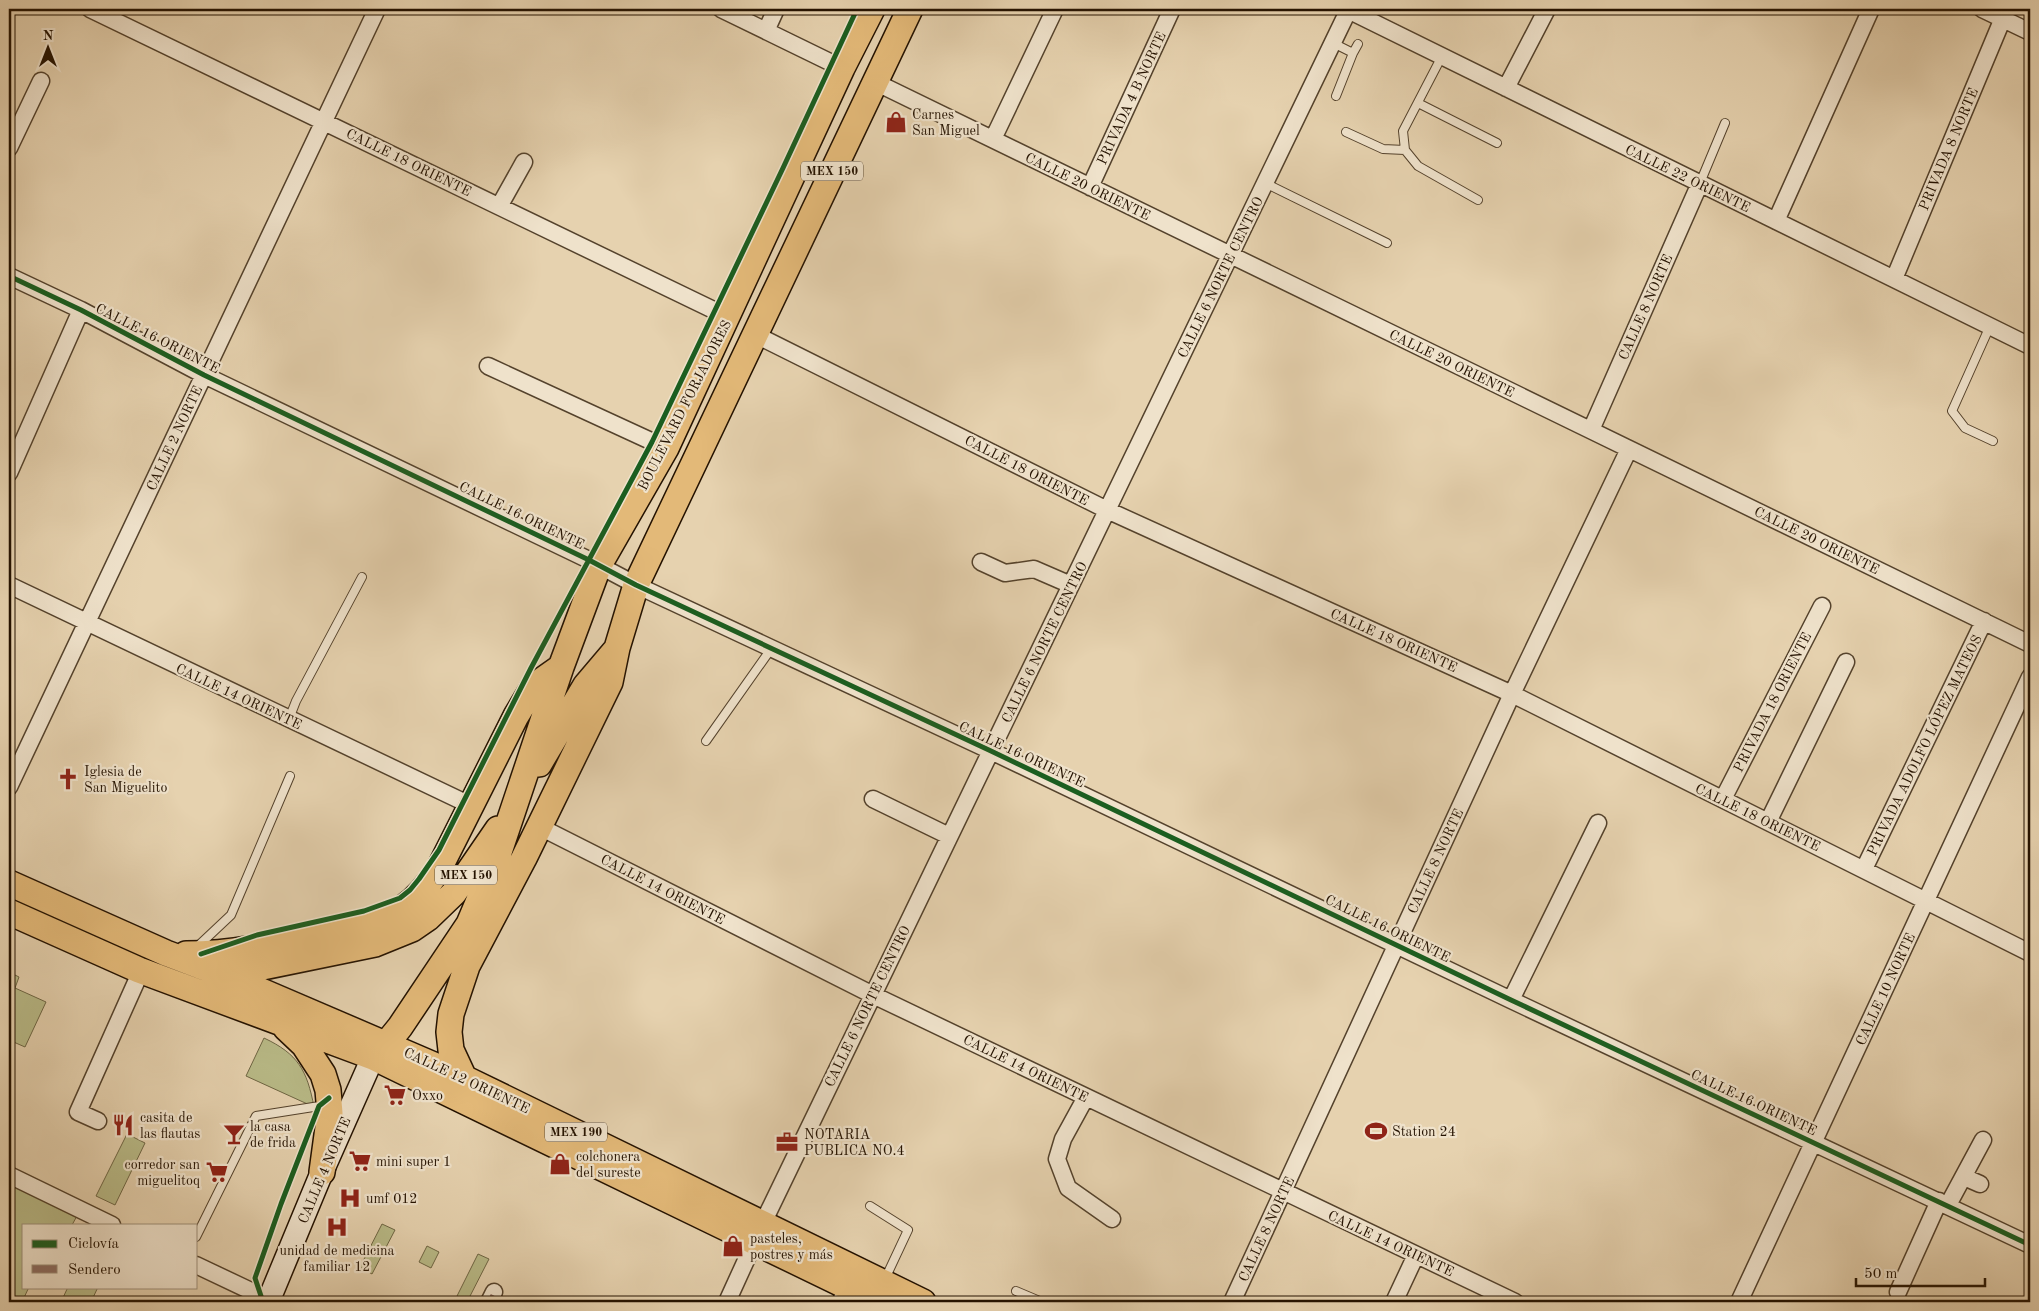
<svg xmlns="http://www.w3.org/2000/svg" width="2039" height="1311" font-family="'Old Standard TT',serif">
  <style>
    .green { fill: #b9bb88; stroke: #6e6644 }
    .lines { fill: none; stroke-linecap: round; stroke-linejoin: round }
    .lane-casing { stroke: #54422c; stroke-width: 10 }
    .street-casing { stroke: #54422c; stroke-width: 19 }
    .secondary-casing { stroke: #241200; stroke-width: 25 }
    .primary-casing { stroke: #241200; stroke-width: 28 }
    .lane { stroke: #efe2cb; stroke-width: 8 }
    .street { stroke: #efe2cb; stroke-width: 16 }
    .secondary { stroke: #efe2cb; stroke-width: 22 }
    .primary { stroke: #e3b978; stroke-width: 25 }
    .quiet { stroke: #8d6e63; stroke-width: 4; stroke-dasharray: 8 4; stroke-linecap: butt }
    .cycleway-casing { stroke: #efe2cb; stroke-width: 8 }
    .cycleway { stroke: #1b5e20; stroke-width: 5 }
    .labels { text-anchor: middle; stroke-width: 4.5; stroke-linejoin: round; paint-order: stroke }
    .shield { fill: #efe2cb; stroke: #61503d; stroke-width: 1 }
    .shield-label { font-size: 12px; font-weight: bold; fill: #241200 }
    .street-label { font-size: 14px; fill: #241200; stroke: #efe2cb }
    .poi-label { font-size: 14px; fill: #241200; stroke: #efe2cb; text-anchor: start }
  </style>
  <rect width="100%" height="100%" fill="#e6d2af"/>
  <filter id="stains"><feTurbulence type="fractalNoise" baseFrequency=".004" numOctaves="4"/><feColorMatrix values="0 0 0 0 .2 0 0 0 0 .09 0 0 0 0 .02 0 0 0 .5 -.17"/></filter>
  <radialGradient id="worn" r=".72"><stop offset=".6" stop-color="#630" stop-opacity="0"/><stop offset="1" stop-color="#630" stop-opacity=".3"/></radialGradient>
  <path class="green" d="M9,972L19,977L15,988L46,1002L25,1047L9,1040Z
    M264,1038C298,1054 307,1070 314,1107L246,1076Z
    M127,1134L145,1143L115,1205L96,1196Z
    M9,1181L78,1214L72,1225H24V1287H29L22,1302H9Z
    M382,1224L395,1230L372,1274L360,1267Z
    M427,1246L439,1252L431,1268L419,1262Z
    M478,1254L489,1259L467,1302H454Z
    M68,1287H98L91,1302H61Z"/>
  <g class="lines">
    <g class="lane-casing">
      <path id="lane" d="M1333,43L1353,53L1336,96
        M1353,53L1358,44
        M1442,56L1403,131L1405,150L1418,166L1478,200
        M1418,103L1497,143
        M1346,132L1383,149L1405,150
        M1265,183L1387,243
        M1700,183L1725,123
        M1990,326L1952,411L1965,428L1993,441
        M289,719L296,701L362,577
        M706,741L771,649
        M197,947L231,915L290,776
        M870,1206L908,1230L885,1279
        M196,1237L256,1116L326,1105
        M1016,1291L1042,1302"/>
    </g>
    <g class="street-casing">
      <path id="street" d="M90,9L728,317
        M721,9L842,68
        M1346,9L2030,346
        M1982,9L2030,32
        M766,31L776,9
        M875,82L2030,644
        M1506,88L1547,9
        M993,139L1055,9
        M9,148L41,81
        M1090,187L1172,9
        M500,205L524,162
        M1776,221L1871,9
        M9,276L81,310L204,375L589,560L636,585L991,751L1511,1000L2030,1245
        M1894,279L2003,18
        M754,334L1107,510L1512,694L2030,953
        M488,366L666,448
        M1591,430L1700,183
        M9,473L81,310
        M981,562L1005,573L1034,569L1071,585
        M9,585L470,805
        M9,787L377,9
        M873,799L949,836
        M1723,799L1822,606
        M1768,822L1846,662
        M540,827L873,995L1515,1302
        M1864,869L1984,621
        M1511,1000L1598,823
        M1086,1097L1063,1139L1057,1159L1068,1188L1112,1219
        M98,1121L78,1112L141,971
        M9,1175L112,1225
        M1964,1177L1980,1184
        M1948,1205L1983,1140
        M196,1265L274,1302
        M1898,1292L1939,1201
        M489,1302L494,1292
        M727,1302L763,1223L1349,9
        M840,1302L849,1287
        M1232,1302L1512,694L1629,449
        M1394,1302L1416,1255
        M1739,1302L2030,677"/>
    </g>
    <g class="secondary-casing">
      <path id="secondary" d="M268,1302L322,1172L373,1057"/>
    </g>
    <g class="primary-casing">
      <path id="primary" d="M539,764L586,685L614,652
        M9,883L166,953L224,975L464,1078L923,1302
        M9,912L139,970L373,1057L879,1302
        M186,954C234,954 272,945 319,934C347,928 378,925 403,908C418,898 429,884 439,869L516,716L534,686L561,667
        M224,975L375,944L412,929L428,918L454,893L498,829
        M286,1028L304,1045L323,1074L328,1090L330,1113L322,1172
        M373,1057L387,1043L400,1027L469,924L497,858L561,667L599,565L666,448L842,68L872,9
        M464,1078L451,1050L449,1032L451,1014L467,966L524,858L610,682L617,648L636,585L910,9"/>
    </g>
    <use href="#lane" class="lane"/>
    <use href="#street" class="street"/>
    <use href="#secondary" class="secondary"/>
    <use href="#primary" class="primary"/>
    <path class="quiet" d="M489,1302L494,1292"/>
    <g class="cycleway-casing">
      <path id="cycleway" d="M9,276L81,310L204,375L589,560L636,585L991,751L1511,1000L2030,1245
        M201,954L257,935L364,911L400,898L410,890L419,879L439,850L531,668L652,442L783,168L857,9
        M259,1302L261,1296L255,1278L281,1204L319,1106L329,1098"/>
    </g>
    <use href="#cycleway" class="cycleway"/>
  </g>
  <defs>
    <g id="shop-bare" transform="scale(1.725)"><path d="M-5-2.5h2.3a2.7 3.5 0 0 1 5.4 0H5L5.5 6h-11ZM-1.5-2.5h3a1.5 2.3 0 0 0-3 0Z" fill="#8f2418" stroke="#efe2cb" stroke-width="2.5" paint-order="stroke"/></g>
    <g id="church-bare" transform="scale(1.725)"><path d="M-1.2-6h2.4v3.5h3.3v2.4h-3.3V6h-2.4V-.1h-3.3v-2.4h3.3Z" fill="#8f2418" stroke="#efe2cb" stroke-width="2.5" paint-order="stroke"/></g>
    <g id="supermarket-bare" transform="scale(1.725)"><path d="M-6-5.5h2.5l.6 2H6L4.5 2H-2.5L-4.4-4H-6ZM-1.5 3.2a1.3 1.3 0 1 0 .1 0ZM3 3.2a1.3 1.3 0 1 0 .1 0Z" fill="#8f2418" stroke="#efe2cb" stroke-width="2.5" paint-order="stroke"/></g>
    <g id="restaurant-bare" transform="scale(1.725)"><path d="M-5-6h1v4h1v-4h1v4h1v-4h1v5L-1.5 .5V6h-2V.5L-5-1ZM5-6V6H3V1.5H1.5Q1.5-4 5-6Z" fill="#8f2418" stroke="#efe2cb" stroke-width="2.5" paint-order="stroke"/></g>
    <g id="stadium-bare" transform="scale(1.725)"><path d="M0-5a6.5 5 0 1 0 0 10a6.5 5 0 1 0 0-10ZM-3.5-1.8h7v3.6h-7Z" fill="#8f2418" stroke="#efe2cb" stroke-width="2.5" paint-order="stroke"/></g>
    <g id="bar-bare" transform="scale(1.725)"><path d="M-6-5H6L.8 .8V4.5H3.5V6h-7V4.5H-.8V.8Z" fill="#8f2418" stroke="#efe2cb" stroke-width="2.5" paint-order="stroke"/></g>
    <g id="office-bare" transform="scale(1.725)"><path d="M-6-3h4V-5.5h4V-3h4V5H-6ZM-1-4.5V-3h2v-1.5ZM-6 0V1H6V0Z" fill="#8f2418" stroke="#efe2cb" stroke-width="2.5" paint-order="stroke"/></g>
    <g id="hospital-bare" transform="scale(1.725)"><path d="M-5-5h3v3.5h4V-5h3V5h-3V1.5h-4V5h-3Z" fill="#8f2418" stroke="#efe2cb" stroke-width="2.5" paint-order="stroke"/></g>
  </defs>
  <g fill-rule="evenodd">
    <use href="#shop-bare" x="896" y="122"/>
    <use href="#church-bare" x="68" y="779"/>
    <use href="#supermarket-bare" x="395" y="1095"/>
    <use href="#restaurant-bare" x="123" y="1125"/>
    <use href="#stadium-bare" x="1376" y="1131"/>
    <use href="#bar-bare" x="234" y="1134"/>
    <use href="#office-bare" x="787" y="1142"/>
    <use href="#supermarket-bare" x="360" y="1161"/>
    <use href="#shop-bare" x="560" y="1164"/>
    <use href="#supermarket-bare" x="217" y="1172"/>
    <use href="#hospital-bare" x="350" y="1198"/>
    <use href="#hospital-bare" x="337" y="1227"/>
    <use href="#shop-bare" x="733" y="1246"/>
  </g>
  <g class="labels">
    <g class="shield">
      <rect x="801" y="161.5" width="62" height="19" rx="4"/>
      <rect x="435" y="865.5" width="62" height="19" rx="4"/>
      <rect x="545" y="1122.5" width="62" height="19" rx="4"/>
    </g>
    <g class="shield-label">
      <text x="832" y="175">MEX 150</text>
      <text x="466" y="879">MEX 150</text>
      <text x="576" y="1136">MEX 190</text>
    </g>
    <g class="street-label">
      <text transform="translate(1131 98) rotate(-65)" y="5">PRIVADA 4 B NORTE</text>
      <text transform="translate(1948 149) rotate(-67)" y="5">PRIVADA 8 NORTE</text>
      <text transform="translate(409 162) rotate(26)" y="5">CALLE 18 ORIENTE</text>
      <text transform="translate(1688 178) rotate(26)" y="5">CALLE 22 ORIENTE</text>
      <text transform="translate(1088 186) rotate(26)" y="5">CALLE 20 ORIENTE</text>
      <text transform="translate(1220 277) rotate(-64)" y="5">CALLE 6 NORTE CENTRO</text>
      <text transform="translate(1645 307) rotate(-66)" y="5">CALLE 8 NORTE</text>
      <text transform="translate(158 338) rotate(27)" y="5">CALLE 16 ORIENTE</text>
      <text transform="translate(1452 363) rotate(26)" y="5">CALLE 20 ORIENTE</text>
      <text transform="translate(684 405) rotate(-63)" y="5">BOULEVARD FORJADORES</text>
      <text transform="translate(174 438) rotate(-65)" y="5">CALLE 2 NORTE</text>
      <text transform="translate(1027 470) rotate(27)" y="5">CALLE 18 ORIENTE</text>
      <text transform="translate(522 515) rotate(26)" y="5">CALLE 16 ORIENTE</text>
      <text transform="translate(1817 540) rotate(26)" y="5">CALLE 20 ORIENTE</text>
      <text transform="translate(1394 640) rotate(24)" y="5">CALLE 18 ORIENTE</text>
      <text transform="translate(1044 642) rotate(-64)" y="5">CALLE 6 NORTE CENTRO</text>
      <text transform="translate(239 696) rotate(25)" y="5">CALLE 14 ORIENTE</text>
      <text transform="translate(1772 702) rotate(-63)" y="5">PRIVADA 18 ORIENTE</text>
      <text transform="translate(1924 745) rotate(-64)" y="5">PRIVADA ADOLFO LÓPEZ MATEOS</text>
      <text transform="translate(1022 754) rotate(25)" y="5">CALLE 16 ORIENTE</text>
      <text transform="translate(1758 817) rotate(26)" y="5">CALLE 18 ORIENTE</text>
      <text transform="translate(1435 861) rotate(-65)" y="5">CALLE 8 NORTE</text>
      <text transform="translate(663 889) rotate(27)" y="5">CALLE 14 ORIENTE</text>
      <text transform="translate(1388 928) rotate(26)" y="5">CALLE 16 ORIENTE</text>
      <text transform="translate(1885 989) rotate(-65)" y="5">CALLE 10 NORTE</text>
      <text transform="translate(867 1006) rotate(-64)" y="5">CALLE 6 NORTE CENTRO</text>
      <text transform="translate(1026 1068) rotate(26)" y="5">CALLE 14 ORIENTE</text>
      <text transform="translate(467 1080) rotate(25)" y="5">CALLE 12 ORIENTE</text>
      <text transform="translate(1754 1102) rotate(25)" y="5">CALLE 16 ORIENTE</text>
      <text transform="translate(324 1170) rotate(-67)" y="5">CALLE 4 NORTE</text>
      <text transform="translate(1266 1229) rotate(-65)" y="5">CALLE 8 NORTE</text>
      <text transform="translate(1391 1243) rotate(25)" y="5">CALLE 14 ORIENTE</text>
    </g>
    <g class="poi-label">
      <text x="912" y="119">Carnes<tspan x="912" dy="16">San Miguel</tspan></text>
      <text x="84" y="776">Iglesia de<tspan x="84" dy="16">San Miguelito</tspan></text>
      <text x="412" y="1100">Oxxo</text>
      <text x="140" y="1122">casita de<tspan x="140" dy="16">las flautas</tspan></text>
      <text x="250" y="1131">la casa<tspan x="250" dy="16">de frida</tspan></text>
      <text x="1392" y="1136">Station 24</text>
      <text x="804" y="1139">NOTARIA<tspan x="804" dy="16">PUBLICA NO.4</tspan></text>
      <text x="576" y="1161">colchonera<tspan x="576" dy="16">del sureste</tspan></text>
      <text x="376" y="1166">mini super 1</text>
      <text x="200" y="1169" text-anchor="end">corredor san<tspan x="200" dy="16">miguelitoq</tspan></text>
      <text x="366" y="1203">umf 012</text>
      <text x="750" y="1243">pasteles,<tspan x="750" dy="16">postres y más</tspan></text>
      <text x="337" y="1255" text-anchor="middle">unidad de medicina<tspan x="337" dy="16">familiar 12</tspan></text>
    </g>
  </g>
  <rect width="2039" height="1311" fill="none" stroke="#e6d2af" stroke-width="30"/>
  <rect x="10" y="10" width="2019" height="1291" fill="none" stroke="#241200" stroke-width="2.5"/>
  <rect x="15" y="15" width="2009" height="1281" fill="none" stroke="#241200"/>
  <rect x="22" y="1224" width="175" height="65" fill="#efe2cb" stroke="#9e8f7a"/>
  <rect x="32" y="1240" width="25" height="8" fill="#1b5e20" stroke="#9e8f7a"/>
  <text x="68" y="1248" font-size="15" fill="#241200">Ciclovía</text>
  <rect x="32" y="1265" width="25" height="8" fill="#8d6e63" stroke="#9e8f7a"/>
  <text x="68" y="1274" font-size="15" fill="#241200">Sendero</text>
  <g transform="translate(48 48)" stroke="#efe2cb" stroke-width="4" paint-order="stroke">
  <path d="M0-4L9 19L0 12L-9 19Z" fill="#241200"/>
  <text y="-8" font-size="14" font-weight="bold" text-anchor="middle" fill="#241200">N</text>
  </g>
  <path d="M1856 1278v8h129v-8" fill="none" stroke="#241200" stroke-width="2.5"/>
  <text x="1864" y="1278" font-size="15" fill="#241200" stroke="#efe2cb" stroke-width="4" paint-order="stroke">50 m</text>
  <rect width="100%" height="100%" filter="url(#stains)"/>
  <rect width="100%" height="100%" fill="url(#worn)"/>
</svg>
